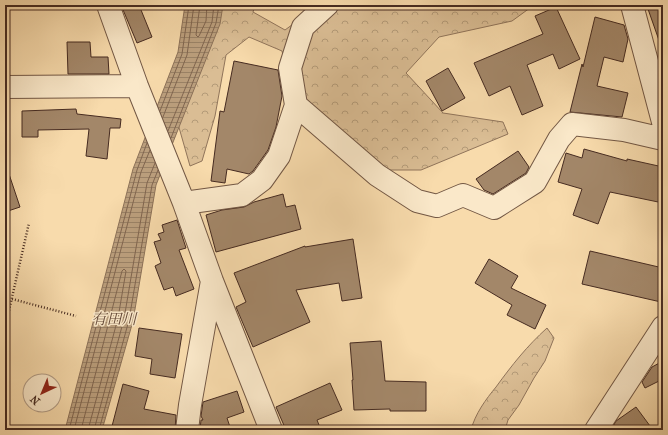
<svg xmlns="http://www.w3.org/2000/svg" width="668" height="435" font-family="'IM FELL French Canon','Noto Serif JP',serif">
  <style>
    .forest { fill: url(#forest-crowns); stroke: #90745a }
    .water { fill: url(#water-rules); stroke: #8c7158 }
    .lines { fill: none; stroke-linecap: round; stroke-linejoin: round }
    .shore { stroke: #80654f; stroke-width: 1 }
    .building { fill: #a38769; stroke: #462b21 }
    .minor-casing { stroke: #725744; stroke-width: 24 }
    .path { stroke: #462b21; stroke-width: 2.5; stroke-dasharray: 1 2; stroke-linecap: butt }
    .minor { stroke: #fae8c9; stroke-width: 22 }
    .labels { text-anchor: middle; stroke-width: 3; stroke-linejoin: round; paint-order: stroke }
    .water-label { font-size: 15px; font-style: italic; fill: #634838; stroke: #fae8c9 }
  </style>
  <defs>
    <pattern id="forest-crowns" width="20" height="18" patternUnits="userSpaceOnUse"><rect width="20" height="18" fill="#dabd94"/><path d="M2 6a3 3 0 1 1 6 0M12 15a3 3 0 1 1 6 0" fill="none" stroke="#b39a78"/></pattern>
    <pattern id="water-rules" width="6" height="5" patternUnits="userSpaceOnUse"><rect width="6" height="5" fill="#bb9f7d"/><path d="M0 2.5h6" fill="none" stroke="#9a8266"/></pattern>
  </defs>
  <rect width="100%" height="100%" fill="#f8dbac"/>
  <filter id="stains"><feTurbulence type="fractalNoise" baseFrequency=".005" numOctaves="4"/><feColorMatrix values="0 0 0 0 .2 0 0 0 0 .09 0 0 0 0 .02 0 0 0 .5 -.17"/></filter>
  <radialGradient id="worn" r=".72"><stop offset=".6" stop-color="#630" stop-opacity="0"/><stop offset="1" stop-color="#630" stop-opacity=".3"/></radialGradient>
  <path class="forest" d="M206,5H255L253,12L285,30L319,5H534L512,21L439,37L406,73L443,113L503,122L508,134L421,170H366L298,118L282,51L249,37L226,55L215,116L202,161L190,166L178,124Z
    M547,328L554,338L545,361L534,378L519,405L508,420L505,430H471C475,414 486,399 496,387C512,365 527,346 547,328Z"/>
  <path class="water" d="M185,5H223L220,24L156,185L133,321L102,430H65L133,169L178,52Z"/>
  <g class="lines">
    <path class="shore" d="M200,5L196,35L198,37L199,36L206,21L207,5
      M160,111L182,54L189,5
      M163,117L187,55L194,5
      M168,131L212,22L214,5
      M171,138L216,23L219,5
      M69,430L137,170L147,143
      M74,430L141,172L150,150
      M81,430L122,271L124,269L126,271L118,318L88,430
      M94,430L124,319L147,183L155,163
      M99,430L129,320L152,185L158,170"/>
  </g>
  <path class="building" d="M121,5H139L152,37L137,43Z
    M660,5H663V45L661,46L648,9Z
    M556,7L580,59L559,69L553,54L527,65L543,106L522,115L510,86L489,96L474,63L543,34L535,16Z
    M595,17L624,25L628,39L623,62L604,57L597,86L628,93L622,117L570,112L582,64L583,67Z
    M67,42H90L91,57H108L109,74H68Z
    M234,61L278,70L282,96L276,127L268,150L253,171L249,174L227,169L225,183L211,181L220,111L224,112Z
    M448,68L465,98L442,111L426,81Z
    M76,109L77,114L121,119L120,128H110L107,159L86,156L89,129L38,130V137H22V111Z
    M584,149L627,161V159L663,167V203L610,192L598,224L573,215L582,189L558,182L566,153L582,158Z
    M518,151L529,167L526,173L493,194L484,190L476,179Z
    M5,171H8L20,207L5,212Z
    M283,194L286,207L295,205L301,229L216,252L206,215L222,210L244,207L254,202Z
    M177,220L186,248L179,250L194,289L176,296L173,287L164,290L155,266L161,263L154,242L161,240L158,234L164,232L162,225Z
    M353,239L362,298L342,301L339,283L296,290L310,322L253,347L236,307L246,302L234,273L305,246V247Z
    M590,251L663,268V294L661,302L582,284Z
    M489,259L518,276L511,288L546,305L535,329L507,315L512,305L475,283Z
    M139,328L182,334L175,378L150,374L152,359L135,356Z
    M381,341L385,381L426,382V411H390V409L354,410L352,380H353L350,343Z
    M663,361V379L645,388L642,382L652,367Z
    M330,383L342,410L317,420L321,430H286L276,407Z
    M123,384L149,391L144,409L176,415L175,430H111Z
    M237,391L244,412L227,418L231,430H200L201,420H203L201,416L203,402Z
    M636,407L653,430H611L616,421Z"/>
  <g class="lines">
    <g class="minor-casing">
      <path id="minor" d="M108,5L137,86L184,203L212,281L271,430
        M632,5L663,122
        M5,87L137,86
        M296,105L377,175L417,201L437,206L463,195L494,208L535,182L559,139L572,124L624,130L663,139
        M184,203L242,195L262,180L279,156L296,105L290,68L303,27L327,5
        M187,430L190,405L212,281
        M596,430L663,327"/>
    </g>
    <path class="path" d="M12,299L76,316
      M5,328L29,223
      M5,426L16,430"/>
    <use href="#minor" class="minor"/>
  </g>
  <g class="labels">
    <g class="water-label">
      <text x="114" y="324">有田川</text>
    </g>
  </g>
  <rect width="668" height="435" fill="none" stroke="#f8dbac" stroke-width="20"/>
  <rect x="6" y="6" width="656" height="423" fill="none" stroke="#462b21" stroke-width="2"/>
  <rect x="10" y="10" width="648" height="415" fill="none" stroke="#462b21"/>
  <g transform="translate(42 393) rotate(224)"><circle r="19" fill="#fae8c9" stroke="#b29c86"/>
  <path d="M0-3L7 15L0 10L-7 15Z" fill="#8f2418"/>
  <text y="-6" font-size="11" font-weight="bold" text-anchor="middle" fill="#462b21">N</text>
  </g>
  <rect width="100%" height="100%" filter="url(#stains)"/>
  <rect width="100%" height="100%" fill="url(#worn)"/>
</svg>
